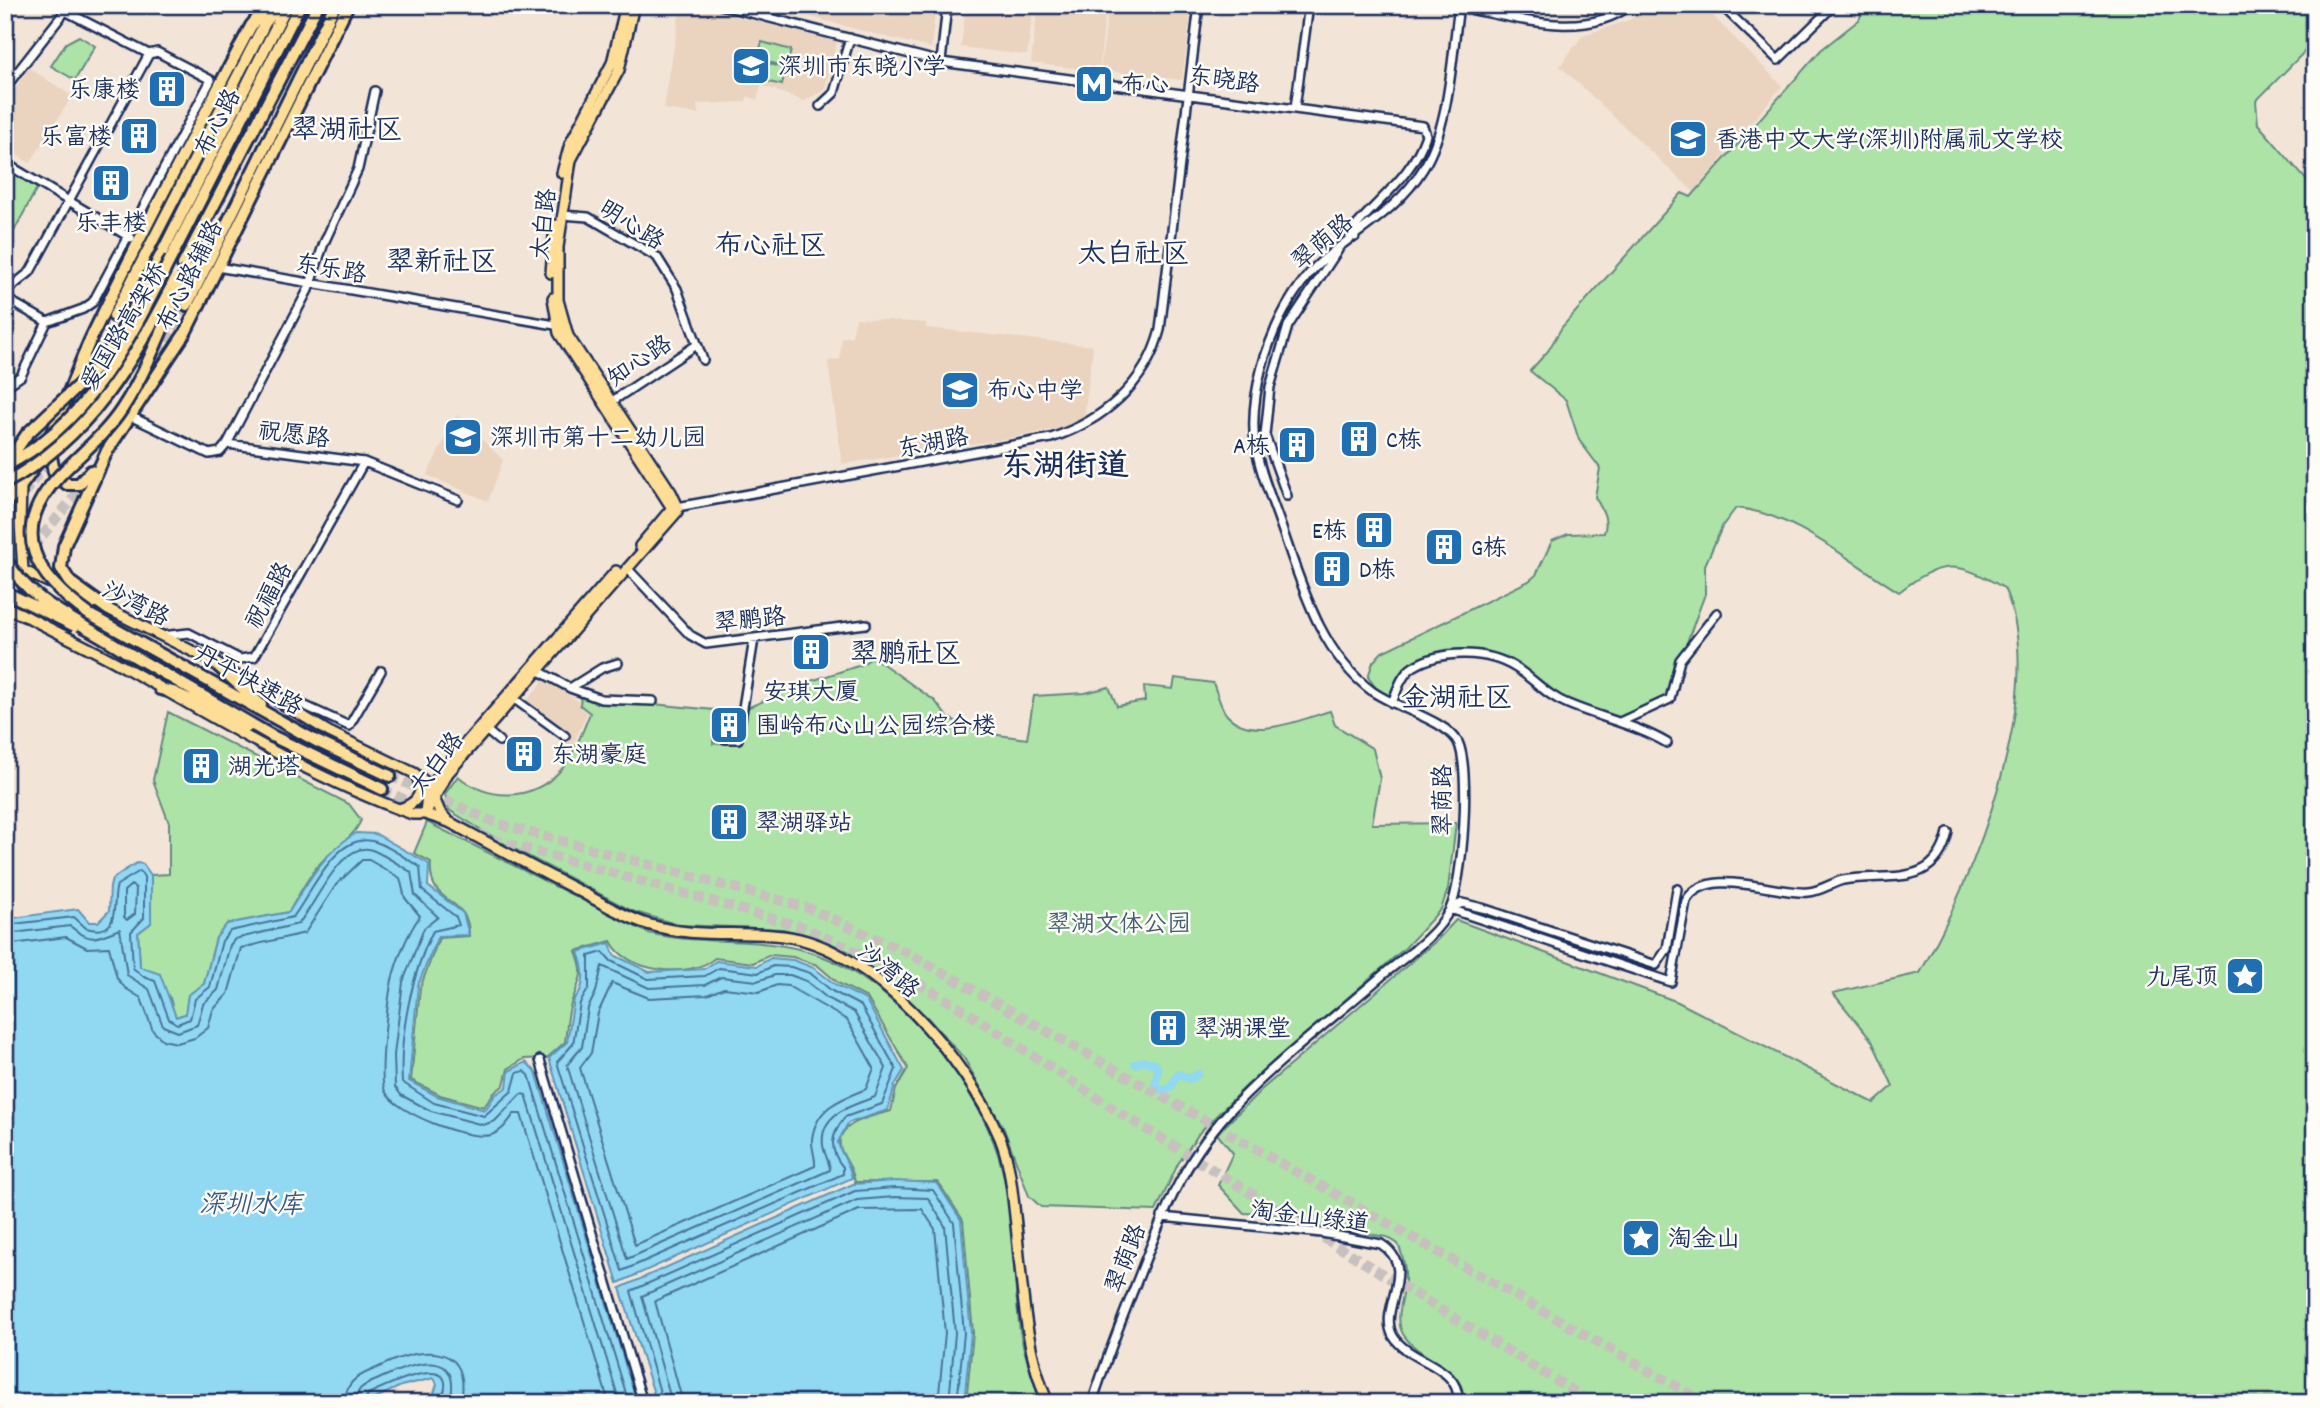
<svg xmlns="http://www.w3.org/2000/svg" width="2320" height="1408" font-family="Dekko,'LXGW WenKai TC',sans-serif">
  <style>
    .built { fill: #ead3bf }
    .green { fill: #ade3a6; stroke: #648982; stroke-width: 2 }
    .water { fill: #91d8f3; stroke: #6294b7; stroke-width: 2 }
    .lines { fill: none; stroke-linecap: round; stroke-linejoin: round }
    .shore { stroke: #4a739a; stroke-width: 2 }
    .canal { stroke: #91d8f3; stroke-width: 8 }
    .highway-tunnel { stroke: #c7c0be; stroke-width: 10; stroke-dasharray: 10 5; stroke-linecap: butt }
    .minor-casing { stroke: #1b2f5e; stroke-width: 12 }
    .major-casing { stroke: #1b2f5e; stroke-width: 14 }
    .highway-casing { stroke: #1b2f5e; stroke-width: 16 }
    .minor { stroke: #fdfcf7; stroke-width: 7 }
    .major { stroke: #fedd96; stroke-width: 9 }
    .highway { stroke: #fedd96; stroke-width: 10 }
    .highway-bridge-casing { stroke: #1b2f5e; stroke-width: 16; stroke-linecap: butt }
    .highway-bridge { stroke: #fedd96; stroke-width: 10 }
    .labels { text-anchor: middle; stroke-width: 5; stroke-linejoin: round; paint-order: stroke }
    .poi-label { font-size: 24px; fill: #1b2f5e; stroke: #fdfcf7; text-anchor: start }
    .street-label { font-size: 24px; fill: #1b2f5e; stroke: #fdfcf7 }
    .park-label { font-size: 24px; fill: #405c70; stroke: #fdfcf7 }
    .water-label { font-size: 26px; font-style: italic; fill: #385983; stroke: #fdfcf7 }
    .quarter-label { font-size: 28px; fill: #1b2f5e; stroke: #fdfcf7 }
    .district-label { font-size: 32px; font-weight: bold; fill: #1b2f5e; stroke: #fdfcf7 }
  </style>
  <rect width="100%" height="100%" fill="#f2e4d6"/>
  <filter id="ink" filterUnits="userSpaceOnUse"><feTurbulence type="fractalNoise" baseFrequency=".0143" numOctaves="2"/><feDisplacementMap in="SourceGraphic" scale="14" xChannelSelector="R" yChannelSelector="G"/><feConvolveMatrix kernelMatrix="1 2 1 2 8 2 1 2 1" color-interpolation-filters="sRGB"/></filter>
  <g filter="url(#ink)">
    <path class="built" d="M681,5H692L837,42L824,90L804,101L761,85L757,100L748,96L745,102L697,104L698,114L664,109Z
      M768,5H936L931,48L859,30Z
      M966,5H1034L1027,55L961,47Z
      M1038,5H1106L1099,71L1031,63Z
      M1109,5H1192L1182,80L1100,70Z
      M1650,5H1702L1782,86L1694,192L1560,66L1583,35L1630,20Z
      M29,68L72,96L30,163L5,147V104Z
      M856,318L926,323V328L1093,346L1084,418L1062,428L1004,439L842,464L828,361L840,360L842,338L852,336Z
      M457,415L503,460L488,501L427,475Z
      M544,680L580,702L579,706L587,713L572,747L520,709Z"/>
    <path class="green" d="M1865,5H2315V41L2256,101L2258,124L2315,190V1403H1464C1466,1365 1420,1362 1403,1334C1394,1318 1404,1298 1405,1281C1406,1269 1403,1256 1398,1244L1387,1237L1310,1225L1297,1216L1244,1213L1218,1185L1233,1153L1217,1134L1261,1090L1437,940L1456,920L1678,1002L1874,1103L1893,1086L1872,1041L1833,993L1920,973C1972,882 2051,689 2004,588C1958,561 1942,559 1899,592C1850,562 1794,513 1736,508L1723,525L1705,565V594L1677,669L1673,695L1620,722L1567,704L1499,660L1456,654L1413,667L1392,697L1376,688L1368,677L1373,662L1382,652L1529,581L1536,575L1552,541L1568,534L1604,533C1609,519 1602,509 1595,497L1600,468L1579,440L1566,400L1530,371L1548,351L1562,327L1682,193L1691,197L1821,50L1859,20Z
      M79,36L95,46L75,80L51,66L66,43Z
      M762,42L791,50L787,67L757,59Z
      M757,61L786,68L782,85L752,78Z
      M5,169L37,188L5,248Z
      M873,657L935,701L948,718L983,733L1027,739L1034,696L1085,693L1109,687L1117,706L1145,701L1144,686L1173,689L1175,678L1213,683C1217,692 1220,706 1226,714C1251,743 1301,719 1330,711L1335,725L1373,749L1380,779L1372,824L1456,823L1448,889L1441,909L1405,948L1246,1086L1200,1132L1178,1164L1156,1211L1041,1207L1029,1196L1004,1129L964,1058L927,1017L852,953L821,939L783,929L679,925L632,911L503,843L449,810L445,794L458,776C488,801 531,802 560,771C573,757 583,731 590,713L580,705L581,696L616,704L632,702L714,710L713,744L742,741L747,708L808,682L861,665Z
      M168,712L349,804L361,820C354,839 329,851 316,868C305,882 297,898 289,912L227,924L216,938L204,984L188,995L186,1014L175,1017L170,998L140,967L138,933L151,923V875L169,874V823L153,780Z
      M427,822L648,933C703,946 762,935 816,954C895,981 986,1091 1003,1173C1014,1224 1013,1279 1020,1331C1024,1356 1034,1379 1040,1403H966L973,1333L963,1220L938,1182H855C852,1166 848,1165 842,1152C829,1124 873,1116 891,1111L896,1089L908,1068L867,998L838,983L817,965L793,957L770,955L753,963L715,958C690,979 626,973 611,941L576,951C585,973 581,978 573,998C567,1010 567,1029 565,1042L547,1058L524,1059L508,1069L504,1085L494,1093L484,1107L440,1095L411,1080L420,988L439,938L469,936C470,893 427,909 431,862L414,853Z"/>
    <path class="water" d="M356,833L376,834L429,864L428,886L463,913L469,935L438,936L418,985L409,1081L437,1096L485,1110L495,1095L507,1087L509,1071L526,1062L536,1072L637,1403H431L437,1384L434,1378L401,1386L365,1403H5V919L78,909L89,922H98L109,911C111,876 105,882 137,863L143,864L151,875V923L138,933L140,967L160,974L176,1017L185,1014L188,995L204,984L216,938L227,924L289,912C308,881 324,852 356,833Z
      M610,943L614,955L649,972L704,969L716,961L757,966L771,958L793,960L814,968L836,985L866,1000L904,1070L895,1085L888,1110L848,1123L838,1142C841,1156 850,1163 852,1178L618,1283L549,1058L567,1042L574,999C587,987 584,967 578,952Z
      M895,1181L937,1183L961,1220L971,1333L964,1403H657L620,1288L853,1184Z"/>
    <g class="lines">
      <path class="shore" d="M131,885L136,888L135,914L127,920L124,917V891Z
        M5,925L74,917L86,928C123,938 111,902 117,885L140,871L144,877V918L131,932L133,968L144,977L155,981L169,1019L177,1024L190,1019L195,999L210,987L222,941L230,931L293,917C311,894 335,833 372,841C387,844 406,859 420,867L422,890L456,917L459,925L433,931C412,972 399,1036 402,1082L434,1103L484,1116L512,1091L517,1073L524,1071L529,1075L629,1403
        M5,934L70,926C93,945 96,937 120,929L127,975L149,989L163,1026L178,1032L197,1025L203,1004L218,990L230,945L235,939L298,924C315,907 341,839 372,850C385,855 399,865 411,872L415,895L438,917L424,928L403,982L394,1055L395,1087L401,1095L431,1111L483,1125L495,1121L521,1094L526,1095L620,1403
        M5,945L66,937L87,948L109,947L117,978L125,988L141,998L153,1031L163,1040L177,1043L195,1038L208,1028L213,1010L228,994L241,948L305,933L336,885L362,860H369L400,878L405,898L420,916C408,933 397,959 392,980C388,999 378,1076 385,1091C395,1113 469,1141 491,1135C502,1132 508,1122 514,1114H521L609,1403
        M603,952L611,961L648,979L705,976L719,968L758,973L773,966L791,967L810,973L832,991L861,1006L896,1069L882,1104L845,1117C831,1134 828,1149 843,1167V1174L622,1271L557,1062L573,1044L580,1003L589,988V956Z
        M602,966L649,988L705,985L721,977L757,981L775,975H790L806,981L827,998L854,1012L886,1068L875,1097C853,1105 819,1113 823,1145C824,1154 830,1163 830,1170L627,1259L567,1065L582,1047L588,1008L596,992Z
        M612,983L649,998L707,995L724,988L759,992L777,985L788,986L847,1020L874,1068L866,1089C841,1099 816,1107 812,1139C811,1148 816,1157 815,1166L635,1245L580,1068L591,1053L598,1013Z
        M345,1403C345,1395 347,1388 352,1382C359,1374 371,1371 381,1366C421,1347 472,1341 461,1403
        M355,1403C356,1397 357,1392 361,1388C367,1383 375,1381 381,1378C413,1363 463,1346 450,1403
        M364,1403L368,1394C387,1385 466,1347 440,1403
        M663,1403L631,1291L855,1191L895,1188L933,1190L954,1223L964,1333L957,1403
        M672,1403L642,1296L857,1200L895,1197L928,1198L945,1226L955,1333L949,1403
        M683,1403L655,1301L859,1210L922,1209L935,1229L945,1333L938,1403"/>
      <path class="canal" d="M1135,1064L1145,1061L1155,1064L1158,1069L1155,1085L1161,1090L1170,1088L1178,1074L1190,1079L1198,1074"/>
      <path class="highway-tunnel" d="M157,370L187,305
        M5,518L47,463L114,316
        M5,582L89,478
        M390,776L496,823L808,908L910,954L1706,1403
        M382,789L434,813
        M465,827L492,839L803,927L901,973L967,1012L1120,1113L1593,1403"/>
      <g class="minor-casing">
        <path id="minor" d="M720,5L941,62L1423,126L1426,135C1413,174 1383,195 1357,225L1354,230L1355,237
          M1721,5L1778,60L1834,5
          M1459,7C1511,16 1584,42 1630,5
          M941,62L947,5
          M5,88L70,5
          M820,106L834,93L850,38
          M1295,108L1309,5
          M5,163L131,238
          M562,215L588,217L657,257L677,289L703,360
          M217,267L561,326
          M5,292L30,272L149,54
          M5,298L47,322L83,309L93,302L211,80L157,52L149,54L67,12
          M5,387L21,376L47,322
          M608,404L695,346
          M130,416L209,454L220,452L227,444L364,462L458,500
          M227,444L308,290L324,243L358,169L375,91
          M1287,496L1265,435L1270,387L1288,326L1338,250
          M672,508L1051,438C1103,421 1146,384 1160,330L1199,5
          M627,568L690,635L706,644L866,624
          M161,636L189,633L240,659L254,657L364,462
          M537,670L570,688L602,668L618,663
          M570,688L601,699L653,701
          M272,697L290,699L349,726L381,671
          M513,698L565,736
          M1392,703C1397,691 1401,675 1413,667C1442,649 1488,650 1516,668C1534,679 1547,696 1568,704C1601,718 1636,725 1667,743
          M1620,722L1670,699L1680,660L1717,613
          M486,730L499,741
          M725,739H738L754,639
          M1450,909L1671,982L1686,901C1707,864 1775,895 1808,892C1821,891 1831,883 1843,880C1889,872 1935,890 1948,832
          M1450,909L1462,903L1482,908L1656,965L1667,949L1677,889
          M540,1060L643,1403
          M1162,1217L1322,1233L1381,1244C1420,1269 1377,1308 1393,1336C1410,1364 1461,1364 1458,1403
          M1092,1403C1106,1360 1122,1318 1139,1276C1165,1208 1186,1155 1238,1102C1283,1056 1336,1016 1384,974C1406,956 1437,936 1450,909C1463,883 1471,768 1458,742C1446,720 1393,707 1372,691C1319,652 1301,582 1280,523C1271,497 1259,470 1255,443C1247,384 1279,297 1324,259C1359,229 1398,210 1423,169C1450,126 1452,55 1459,5"/>
      </g>
      <g class="major-casing">
        <path id="major" d="M562,173L570,144L612,63L626,5
          M551,273L555,225
          M553,298L559,333L672,508L640,546
          M21,485L20,524L26,616C59,634 93,649 126,668C220,721 309,777 412,814H425L449,822C494,846 539,871 585,894C605,905 625,917 647,924C697,939 734,930 783,936C872,946 967,1060 1000,1138C1010,1163 1012,1189 1015,1216C1022,1276 1023,1346 1048,1403
          M20,569L93,603
          M106,608L214,662L329,732L414,773L428,784L440,812L447,820
          M399,809C417,804 426,792 416,775
          M425,813L427,795L443,769L616,571
          M425,814L448,773L677,512L678,507L671,492L568,336L558,300V247L571,160L619,70L634,5"/>
      </g>
      <g class="highway-casing">
        <path id="highway" d="M171,258L300,5
          M183,265L318,5
          M187,305L335,5
          M114,316L265,23L279,5
          M125,326L287,5
          M49,446L54,472L67,484H79L91,471
          M5,503C49,464 68,386 93,334C143,230 197,128 251,26L268,5
          M5,607L26,616
          M109,610L70,582L61,568L64,546L107,451L185,333L348,5
          M90,615L316,741L390,776
          M125,651L272,736L382,789
          M214,662L261,705
          M160,689L173,692L247,727"/>
      </g>
      <use href="#minor" class="minor"/>
      <use href="#major" class="major"/>
      <use href="#highway" class="highway"/>
      <g class="highway-bridge-casing">
        <path id="highway-bridge" d="M7,463L27,434L101,364L125,326
          M5,466C89,424 131,337 171,258
          M5,483C90,438 132,362 175,280
          M5,558C29,604 84,623 125,651
          M5,592L75,626
          M90,615C36,577 6,532 60,475C81,453 105,435 122,409C150,366 167,315 188,269"/>
      </g>
      <use href="#highway-bridge" class="highway-bridge"/>
    </g>
  </g>
  <defs>
    <g id="school-square" transform="scale(2.0125)"><rect x="-9" y="-9" width="18" height="18" rx="4" fill="#1f6fb2" stroke="#fdfcf7"/><path d="M0-5L7-2L0 1L-7-2ZM-4 1L0 2.5L4 1V4Q0 6-4 4Z" fill="#fff"/></g>
    <g id="metro-square" transform="scale(2.0125)"><rect x="-9" y="-9" width="18" height="18" rx="4" fill="#1f6fb2" stroke="#fdfcf7"/><path d="M-5.5 5V-5H-3L0 0L3-5H5.5V5H3V-.5L0 4L-3-.5V5Z" fill="#fff"/></g>
    <g id="building-square" transform="scale(2.0125)"><rect x="-9" y="-9" width="18" height="18" rx="4" fill="#1f6fb2" stroke="#fdfcf7"/><path d="M-4-6H4V6H1V3H-1V6H-4ZM-2.5-4.3h1.7v1.8h-1.7ZM.8-4.3h1.7v1.8H.8ZM-2.5-1h1.7V.8h-1.7ZM.8-1h1.7V.8H.8Z" fill="#fff"/></g>
    <g id="sight-square" transform="scale(2.0125)"><rect x="-9" y="-9" width="18" height="18" rx="4" fill="#1f6fb2" stroke="#fdfcf7"/><path d="M0-6L1.8-2.2L6-1.7L2.9 1.2L3.7 5.4L0 3.3L-3.7 5.4L-2.9 1.2L-6-1.7L-1.8-2.2Z" fill="#fff"/></g>
  </defs>
  <g fill-rule="evenodd">
    <use href="#school-square" x="751" y="66"/>
    <use href="#metro-square" x="1094" y="84"/>
    <use href="#building-square" x="167" y="89"/>
    <use href="#building-square" x="139" y="136"/>
    <use href="#school-square" x="1688" y="139"/>
    <use href="#building-square" x="111" y="183"/>
    <use href="#school-square" x="960" y="390"/>
    <use href="#school-square" x="463" y="437"/>
    <use href="#building-square" x="1359" y="439"/>
    <use href="#building-square" x="1297" y="445"/>
    <use href="#building-square" x="1374" y="530"/>
    <use href="#building-square" x="1444" y="547"/>
    <use href="#building-square" x="1332" y="569"/>
    <use href="#building-square" x="811" y="652"/>
    <use href="#building-square" x="729" y="725"/>
    <use href="#building-square" x="524" y="754"/>
    <use href="#building-square" x="201" y="766"/>
    <use href="#building-square" x="729" y="822"/>
    <use href="#sight-square" x="2245" y="976"/>
    <use href="#building-square" x="1168" y="1028"/>
    <use href="#sight-square" x="1641" y="1238"/>
  </g>
  <g class="labels">
    <g class="poi-label">
      <text x="778" y="74">深圳市东晓小学</text>
      <text x="1121" y="92">布心</text>
      <text x="140" y="97" text-anchor="end">乐康楼</text>
      <text x="112" y="144" text-anchor="end">乐富楼</text>
      <text x="1715" y="147">香港中文大学(深圳)附属礼文学校</text>
      <text x="111" y="230" text-anchor="middle">乐丰楼</text>
      <text x="987" y="398">布心中学</text>
      <text x="490" y="445">深圳市第十二幼儿园</text>
      <text x="1386" y="447">C栋</text>
      <text x="1270" y="453" text-anchor="end">A栋</text>
      <text x="1347" y="538" text-anchor="end">E栋</text>
      <text x="1471" y="555">G栋</text>
      <text x="1359" y="577">D栋</text>
      <text x="811" y="699" text-anchor="middle">安琪大厦</text>
      <text x="756" y="733">围岭布心山公园综合楼</text>
      <text x="551" y="762">东湖豪庭</text>
      <text x="228" y="774">湖光塔</text>
      <text x="756" y="830">翠湖驿站</text>
      <text x="2218" y="984" text-anchor="end">九尾顶</text>
      <text x="1195" y="1036">翠湖课堂</text>
      <text x="1668" y="1246">淘金山</text>
    </g>
    <g class="street-label">
      <text transform="translate(1224 79) rotate(8)" y="8">东晓路</text>
      <text transform="translate(217 122) rotate(-63)" y="8">布心路</text>
      <text transform="translate(543 224) rotate(-84)" y="8">太白路</text>
      <text transform="translate(632 224) rotate(32)" y="8">明心路</text>
      <text transform="translate(1322 241) rotate(-40)" y="8">翠荫路</text>
      <text transform="translate(331 268) rotate(10)" y="8">东乐路</text>
      <text transform="translate(189 275) rotate(-64)" y="8">布心路辅路</text>
      <text transform="translate(123 326) rotate(-59)" y="8">爱国路高架桥</text>
      <text transform="translate(639 360) rotate(-34)" y="8">知心路</text>
      <text transform="translate(294 434) rotate(7)" y="8">祝愿路</text>
      <text transform="translate(933 442) rotate(-11)" y="8">东湖路</text>
      <text transform="translate(268 595) rotate(-62)" y="8">祝福路</text>
      <text transform="translate(136 603) rotate(26)" y="8">沙湾路</text>
      <text transform="translate(750 619) rotate(-6)" y="8">翠鹏路</text>
      <text transform="translate(249 679) rotate(29)" y="8">丹平快速路</text>
      <text transform="translate(436 763) rotate(-53)" y="8">太白路</text>
      <text transform="translate(1442 800) rotate(-90)" y="8">翠荫路</text>
      <text transform="translate(889 970) rotate(39)" y="8">沙湾路</text>
      <text transform="translate(1310 1216) rotate(7)" y="8">淘金山绿道</text>
      <text transform="translate(1125 1258) rotate(-69)" y="8">翠荫路</text>
    </g>
    <g class="park-label">
      <text x="1119" y="931">翠湖文体公园</text>
    </g>
    <g class="water-label">
      <text x="251" y="1212">深圳水库</text>
    </g>
    <g class="quarter-label">
      <text x="347" y="138">翠湖社区</text>
      <text x="771" y="254">布心社区</text>
      <text x="1134" y="262">太白社区</text>
      <text x="442" y="270">翠新社区</text>
      <text x="906" y="662">翠鹏社区</text>
      <text x="1457" y="706">金湖社区</text>
    </g>
    <g class="district-label">
      <text x="1065" y="475">东湖街道</text>
    </g>
  </g>
  <rect width="2320" height="1408" fill="none" stroke="#fdfcf7" stroke-width="28"/>
  <rect x="14" y="14" width="2292" height="1380" fill="none" stroke="#1b2f5e" stroke-width="2.5" filter="url(#ink)"/>
</svg>
